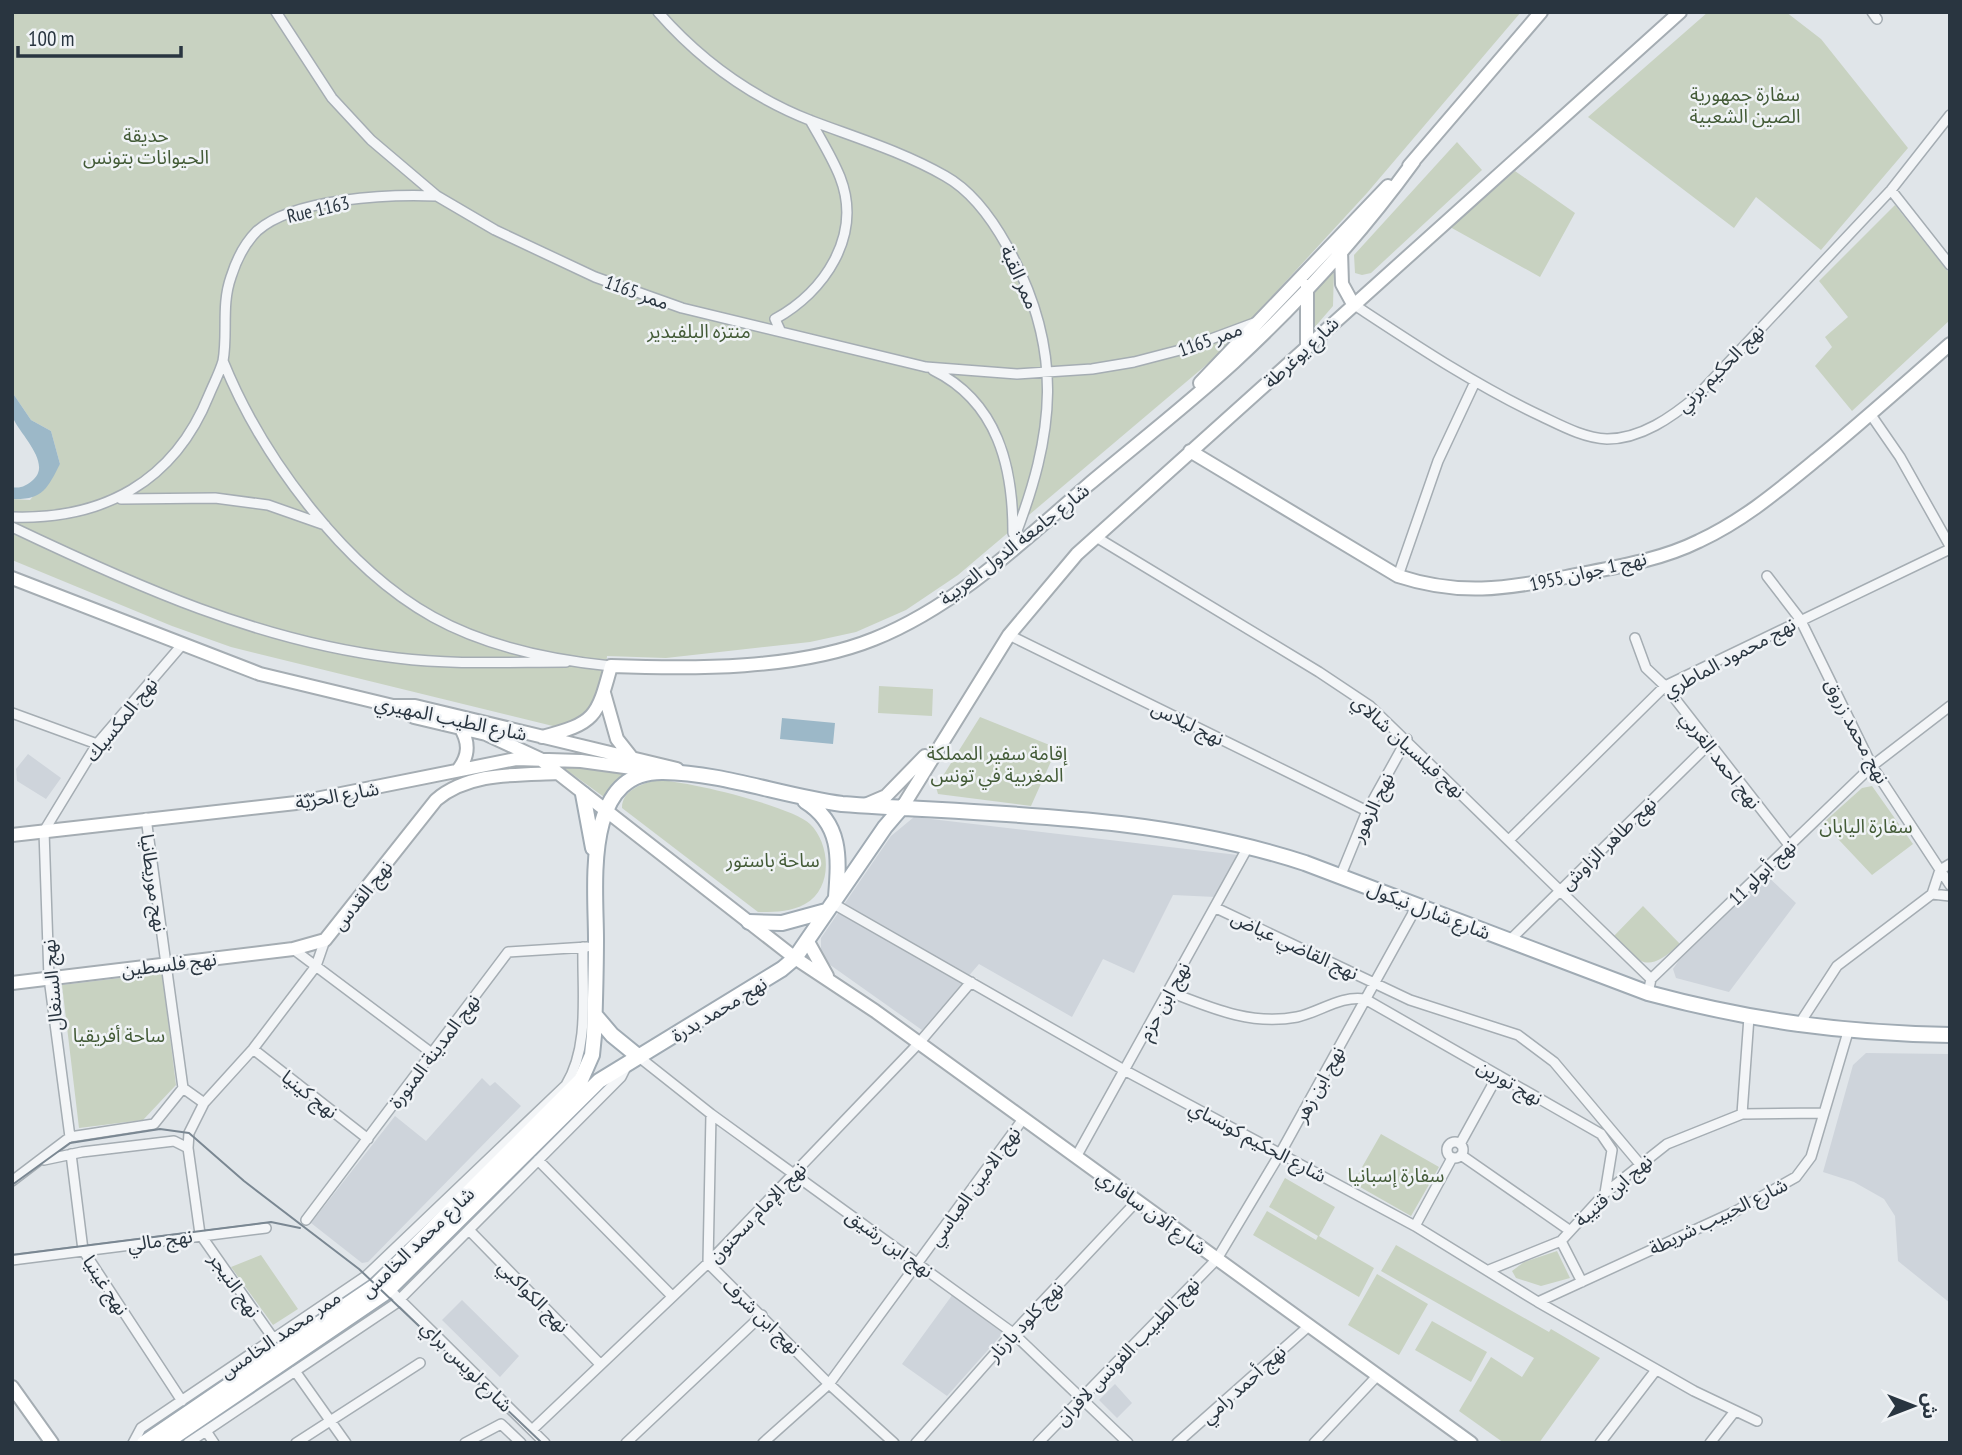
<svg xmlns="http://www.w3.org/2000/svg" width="1962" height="1455" font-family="'PT Sans Narrow','Noto Sans Arabic',sans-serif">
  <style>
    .built { fill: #ced4db }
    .green { fill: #c8d2c1 }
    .water { fill: #9cb8c8 }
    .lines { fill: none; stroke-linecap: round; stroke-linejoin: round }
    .street-casing { stroke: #a5adb3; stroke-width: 12 }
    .secondary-casing { stroke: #a5adb3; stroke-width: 16 }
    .primary-casing { stroke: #a0abb4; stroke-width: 18 }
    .street { stroke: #f3f5f7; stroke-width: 9 }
    .secondary { stroke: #fff; stroke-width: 12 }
    .primary { stroke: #fff; stroke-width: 14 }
    .tram { stroke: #7a8792; stroke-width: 2 }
    .labels { text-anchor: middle; stroke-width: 5; stroke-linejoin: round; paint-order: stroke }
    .park-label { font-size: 19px; fill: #435b37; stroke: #f0f3f6 }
    .street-label { font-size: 19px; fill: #293540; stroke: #f0f3f6 }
  </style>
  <rect width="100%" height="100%" fill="#e0e5e9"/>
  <path class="built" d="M28,754L61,778L46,799L17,781L16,769Z
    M914,817L1238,855L1215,897L1173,895L1134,973L1103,959L1072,1017L979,964L922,1030L826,962L821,951V938L891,836Z
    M1766,875L1796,903L1729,992L1676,978L1673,969L1679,960Z
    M1866,1053L1950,1054V1303L1898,1261L1895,1216L1884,1199L1854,1182L1823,1172L1853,1065Z
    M482,1078L490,1086L495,1082L521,1106L368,1262L362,1263L311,1223L395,1116L426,1141Z
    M953,1294L1004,1332L947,1396L902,1364Z
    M462,1300L519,1356L500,1377L442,1320Z
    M1115,1384L1132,1403L1117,1418L1099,1400Z"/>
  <path class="green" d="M12,12H1521L1367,193L1218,355L958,575L906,610L856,632L810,642L666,658L607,656C604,696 601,717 557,727L231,647L172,626L12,560V499L30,500L60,464L51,431L31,420L12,392Z
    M1708,12H1786L1821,39L1908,148L1821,250L1756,197L1734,228L1588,117Z
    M1457,142L1482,170L1371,273L1362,275L1355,273L1354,255Z
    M1515,171L1575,213L1540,277L1450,227Z
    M1895,205L1950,274V320L1852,411L1815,366L1832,347L1825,337L1848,317L1819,281Z
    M1334,268L1333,306L1314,328V290Z
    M879,686L933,689L932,716L878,713Z
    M980,717L1057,748L1031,806L938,794L936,787Z
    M561,766L632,770L621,776L604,797Z
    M656,780C683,780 792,806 810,824C830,843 834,888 805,904C791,912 774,912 758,912L622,808C622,790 642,784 656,780Z
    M1872,786L1913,844L1872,875L1823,823L1862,788Z
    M1643,906L1680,944C1648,973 1641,966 1613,937Z
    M162,973L176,1085L143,1120L79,1128L62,985Z
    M1381,1134L1439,1167L1411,1216L1353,1183Z
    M1285,1178L1335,1207L1319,1236L1374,1268L1359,1297L1253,1235L1267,1211L1316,1240L1318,1236L1269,1207Z
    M1396,1245L1549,1332L1551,1329L1600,1358L1539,1443H1504L1459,1411L1491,1357L1522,1377L1534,1358L1381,1271Z
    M1557,1251L1570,1278L1541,1286L1516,1278L1512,1271L1524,1262Z
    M261,1255L298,1309L273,1325L231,1267Z
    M1377,1274L1428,1304L1399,1355L1348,1325Z
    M1432,1321L1487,1352L1471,1382L1415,1350Z"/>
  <path class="water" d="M12,392L31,420L51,431L60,464C47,489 43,500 12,499V487C20,489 26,486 33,480C52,464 21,435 14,420C10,412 12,401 12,392Z
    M782,718L835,723L833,744L780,739Z"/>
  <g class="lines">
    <g class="street-casing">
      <path id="street" d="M276,12L332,98L371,140L437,196L495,230L595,277L682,308L926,367L1017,374L1092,369L1134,362L1184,349L1254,323
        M658,12C700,60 753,98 812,121C857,138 903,152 945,176C972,191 992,219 1007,246C1065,350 1055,434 1013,541
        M1872,12L1877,19
        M1891,190L1950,265
        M1353,304C1414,344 1475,385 1541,416C1562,426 1584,438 1607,439C1641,439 1672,417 1697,396L1891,190L1950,115
        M780,330L775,319C824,292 863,236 840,177C832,157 820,138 810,120
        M223,361C261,455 343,567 433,617C487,647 551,660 611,666
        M933,370C998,402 1013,467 1013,533
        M1871,415L1900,457L1950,546
        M121,499L215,498L268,505L325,525
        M12,517C103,520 174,482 209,395C213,385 220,372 223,361C228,333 221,305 231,277C236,261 245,243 257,231C294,198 389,194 437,196
        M12,527C136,586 260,642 397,658C453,665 510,662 566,662
        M1096,537L1319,672L1370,706L1651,979
        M1398,576L1438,461L1475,382
        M1767,576L1800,619L1872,766L1950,885
        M1009,635L1367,811
        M1635,638L1646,668L1665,686L1789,845
        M12,713L97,744
        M146,818L183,1088L204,1103
        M1509,840L1665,686L1950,549
        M1340,877L1367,811L1407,739
        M1932,894L1950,896
        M832,903L1124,1070L1415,1226L1538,1302L1694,1391L1757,1421
        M1216,908L1410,1000L1518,1035L1554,1062L1639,1163
        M1509,941L1708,745
        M293,949L433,1054
        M1170,992C1211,1008 1252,1026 1297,1017C1320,1012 1341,995 1365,999L1601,1134L1612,1150L1605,1193
        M1648,993L1651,979L1872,766L1950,706
        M1798,1026L1837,966L1932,894L1940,870L1950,864
        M253,1049L368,1139
        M639,1057L711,1114L1013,1333L1128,1443
        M711,1114L708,1263L829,1384L894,1443
        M1742,1114L1749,1017
        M70,1137L49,978L44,831L97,744L181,646
        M1447 1150a8 8 0 1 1 16 0a8 8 0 1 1-16 0Z
        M1460,1144L1498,1075
        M71,1154L83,1250L182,1401
        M1461,1155L1569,1230
        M1076,1157L1249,845
        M44,1160L82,1152L174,1141L188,1148
        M538,1160L671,1295
        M12,1181L70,1137L154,1124L183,1088
        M306,1220L508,952L587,947
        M1415,1226L1452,1158
        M469,1230L599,1363
        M1561,1241L1582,1282
        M12,1260L266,1228
        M1489,1270L1561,1241L1605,1193L1667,1144L1742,1114L1824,1113
        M389,1289L545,1443
        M1538,1302L1736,1211L1796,1177L1811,1157L1848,1032
        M273,1338L200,1234L188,1148L189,1133L204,1103L253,1049L316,966L325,940
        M295,1371L346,1443
        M532,1430L708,1263L919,1043L971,982
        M206,1431L214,1443
        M133,1443L141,1428L366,1276L566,1085C590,1046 582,992 583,947
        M188,1443L395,1304L621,1077L627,1065
        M296,1443L420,1363
        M465,1443L501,1424L521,1443
        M626,1443L762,1315
        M763,1443L829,1384L1023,1119
        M916,1443L1013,1333L1137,1201
        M1038,1443L1217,1259L1281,1152L1417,906
        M1177,1443L1310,1325
        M1314,1443L1378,1375
        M1600,1443L1656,1370
        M1710,1443L1735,1411"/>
    </g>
    <g class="secondary-casing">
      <path id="secondary" d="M1409,166L1541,12
        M1341,251L1342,284L1353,304
        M1307,286V348
        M1200,383L1388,186
        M1190,451L1398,576C1459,596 1505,589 1566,577C1610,568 1659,561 1699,541C1744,520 1779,490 1817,459C1862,422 1906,383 1950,344
        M12,578L260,674L393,706H415L677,769
        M604,693L617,739L632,758
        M393,706L414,717L486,734L540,759L795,958L875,1011L1471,1443
        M542,737C595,723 597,718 611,666C693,669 797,670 874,639C956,606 1022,542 1088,485C1137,444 1187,405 1234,362C1300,301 1361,234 1414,161
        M458,770C469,756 470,743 460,727
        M865,805L886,796L925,756
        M903,806L1009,635L1077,554L1680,12
        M12,835L296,803L516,759L581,761L654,771
        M807,940L827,976
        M12,983L293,949L325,940L436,800C469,772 516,775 558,773
        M12,1387L52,1443"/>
    </g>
    <g class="primary-casing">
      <path id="primary" d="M583,794L593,848
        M805,801C842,824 839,858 836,897
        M749,922L782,923L826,911
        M595,1015L612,1035L639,1057
        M144,1443L376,1285L581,1080L592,1055L594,1035C595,1003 596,971 596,939C596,885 582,771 663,772C723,773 782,796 842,804C998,815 1155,814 1305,863L1648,993C1752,1021 1842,1033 1950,1035
        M165,1443L385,1293L599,1081L782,969L795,958L885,827L903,806"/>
    </g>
    <use href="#street" class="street"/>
    <use href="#secondary" class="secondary"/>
    <use href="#primary" class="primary"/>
    <path class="tram" d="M12,1185L70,1143L160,1129L189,1133L244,1181L359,1269L542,1443
      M12,1255L271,1222L300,1228"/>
  </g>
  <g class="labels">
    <g class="park-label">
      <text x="1745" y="101">سفارة جمهورية<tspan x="1745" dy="22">الصين الشعبية</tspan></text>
      <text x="146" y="142">حديقة<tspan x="146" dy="22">الحيوانات بتونس</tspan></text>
      <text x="699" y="338">منتزه البلفيدير</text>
      <text x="997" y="760">إقامة سفير المملكة<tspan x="997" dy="22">المغربية في تونس</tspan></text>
      <text x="1866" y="833">سفارة اليابان</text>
      <text x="773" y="867">ساحة باستور</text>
      <text x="119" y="1042">ساحة أفريقيا</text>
      <text x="1396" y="1182">سفارة إسبانيا</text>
    </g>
    <g class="street-label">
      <text transform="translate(318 209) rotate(-13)" y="7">Rue 1163</text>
      <text transform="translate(1020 277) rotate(66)" y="7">ممر القبة</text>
      <text transform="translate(637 292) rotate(20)" y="7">ممر 1165</text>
      <text transform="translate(1210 339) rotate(-20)" y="7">ممر 1165</text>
      <text transform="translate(1301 352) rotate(-43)" y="7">شارع يوغرطة</text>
      <text transform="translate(1720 368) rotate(-45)" y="7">نهج الحكيم برني</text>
      <text transform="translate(1014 544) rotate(-38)" y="7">شارع جامعة الدول العربية</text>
      <text transform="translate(1588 571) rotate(-13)" y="7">نهج 1 جوان 1955</text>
      <text transform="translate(1729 657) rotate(-28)" y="7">نهج محمود الماطري</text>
      <text transform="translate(451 718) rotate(12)" y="7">شارع الطيب المهيري</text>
      <text transform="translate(121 719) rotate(-51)" y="7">نهج المكسيك</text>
      <text transform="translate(1188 723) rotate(26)" y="7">نهج ليلاس</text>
      <text transform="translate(1857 731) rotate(62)" y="7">نهج محمد زروق</text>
      <text transform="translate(1409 746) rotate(42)" y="7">نهج فيلسيان شالاي</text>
      <text transform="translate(1721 760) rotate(52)" y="7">نهج احمد الغربي</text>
      <text transform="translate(337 795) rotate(-10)" y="7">شارع الحرّيّة</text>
      <text transform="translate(1372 807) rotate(-64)" y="7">نهج الزهور</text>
      <text transform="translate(1608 843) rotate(-44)" y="7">نهج طاهر الزاوش</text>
      <text transform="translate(1762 872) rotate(-44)" y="7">نهج أبولو 11</text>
      <text transform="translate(154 883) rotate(82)" y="7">نهج موريطانيا</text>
      <text transform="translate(362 895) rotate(-51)" y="7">نهج القدس</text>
      <text transform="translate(1429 910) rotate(21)" y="7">شارع شارل نيكول</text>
      <text transform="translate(1295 945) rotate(25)" y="7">نهج القاضي عياض</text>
      <text transform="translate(169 964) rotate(-7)" y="7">نهج فلسطين</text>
      <text transform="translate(52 985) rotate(-95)" y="7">نهج السنغال</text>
      <text transform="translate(1164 1001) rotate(-61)" y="7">نهج ابن حزم</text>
      <text transform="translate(719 1009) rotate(-31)" y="7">نهج محمد بدرة</text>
      <text transform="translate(434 1051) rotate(-53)" y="7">نهج المدينة المنورة</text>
      <text transform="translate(1510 1082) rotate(30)" y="7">نهج تورين</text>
      <text transform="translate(1319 1084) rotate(-61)" y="7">نهج ابن زهر</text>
      <text transform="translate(310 1094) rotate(38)" y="7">نهج كينيا</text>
      <text transform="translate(1258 1141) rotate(28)" y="7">شارع الحكيم كونساي</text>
      <text transform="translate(974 1186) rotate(-54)" y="7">نهج الامين العباسي</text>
      <text transform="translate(1613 1190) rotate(-42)" y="7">نهج ابن قتيبة</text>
      <text transform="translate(757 1212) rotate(-46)" y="7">نهج الإمام سحنون</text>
      <text transform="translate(1152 1212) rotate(36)" y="7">شارع آلان سافاري</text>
      <text transform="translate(1718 1216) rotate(-26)" y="7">شارع الحبيب شريطة</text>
      <text transform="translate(160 1240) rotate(-8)" y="7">نهج مالي</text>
      <text transform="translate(417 1242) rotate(-44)" y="7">شارع محمد الخامس</text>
      <text transform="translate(890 1243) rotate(36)" y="7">نهج ابن رشيق</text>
      <text transform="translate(106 1285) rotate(57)" y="7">نهج غينيا</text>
      <text transform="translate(235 1285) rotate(55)" y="7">نهج النيجر</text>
      <text transform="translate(534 1296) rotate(46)" y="7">نهج الكواكبي</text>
      <text transform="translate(762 1316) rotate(44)" y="7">نهج ابن شرف</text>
      <text transform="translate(1025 1321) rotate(-47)" y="7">نهج كلود بارنار</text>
      <text transform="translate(280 1334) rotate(-34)" y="7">ممر محمد الخامس</text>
      <text transform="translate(1127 1351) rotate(-46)" y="7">نهج الطبيب الفونس لافران</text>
      <text transform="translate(467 1366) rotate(45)" y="7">شارع لويس براي</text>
      <text transform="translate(1243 1384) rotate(-42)" y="7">نهج أحمد رامي</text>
    </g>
  </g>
  <rect width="1962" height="1455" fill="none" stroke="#293540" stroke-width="28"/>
  <g transform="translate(1913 1406) rotate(90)" stroke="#f0f3f6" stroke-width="5" paint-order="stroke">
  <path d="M0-5L12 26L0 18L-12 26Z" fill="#293540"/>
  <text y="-10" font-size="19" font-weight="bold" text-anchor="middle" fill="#293540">ش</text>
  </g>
  <path d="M18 46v10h163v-10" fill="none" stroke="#293540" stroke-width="3.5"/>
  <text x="28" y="46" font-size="21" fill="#293540" stroke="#f0f3f6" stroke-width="5" paint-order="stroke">100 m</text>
</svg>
